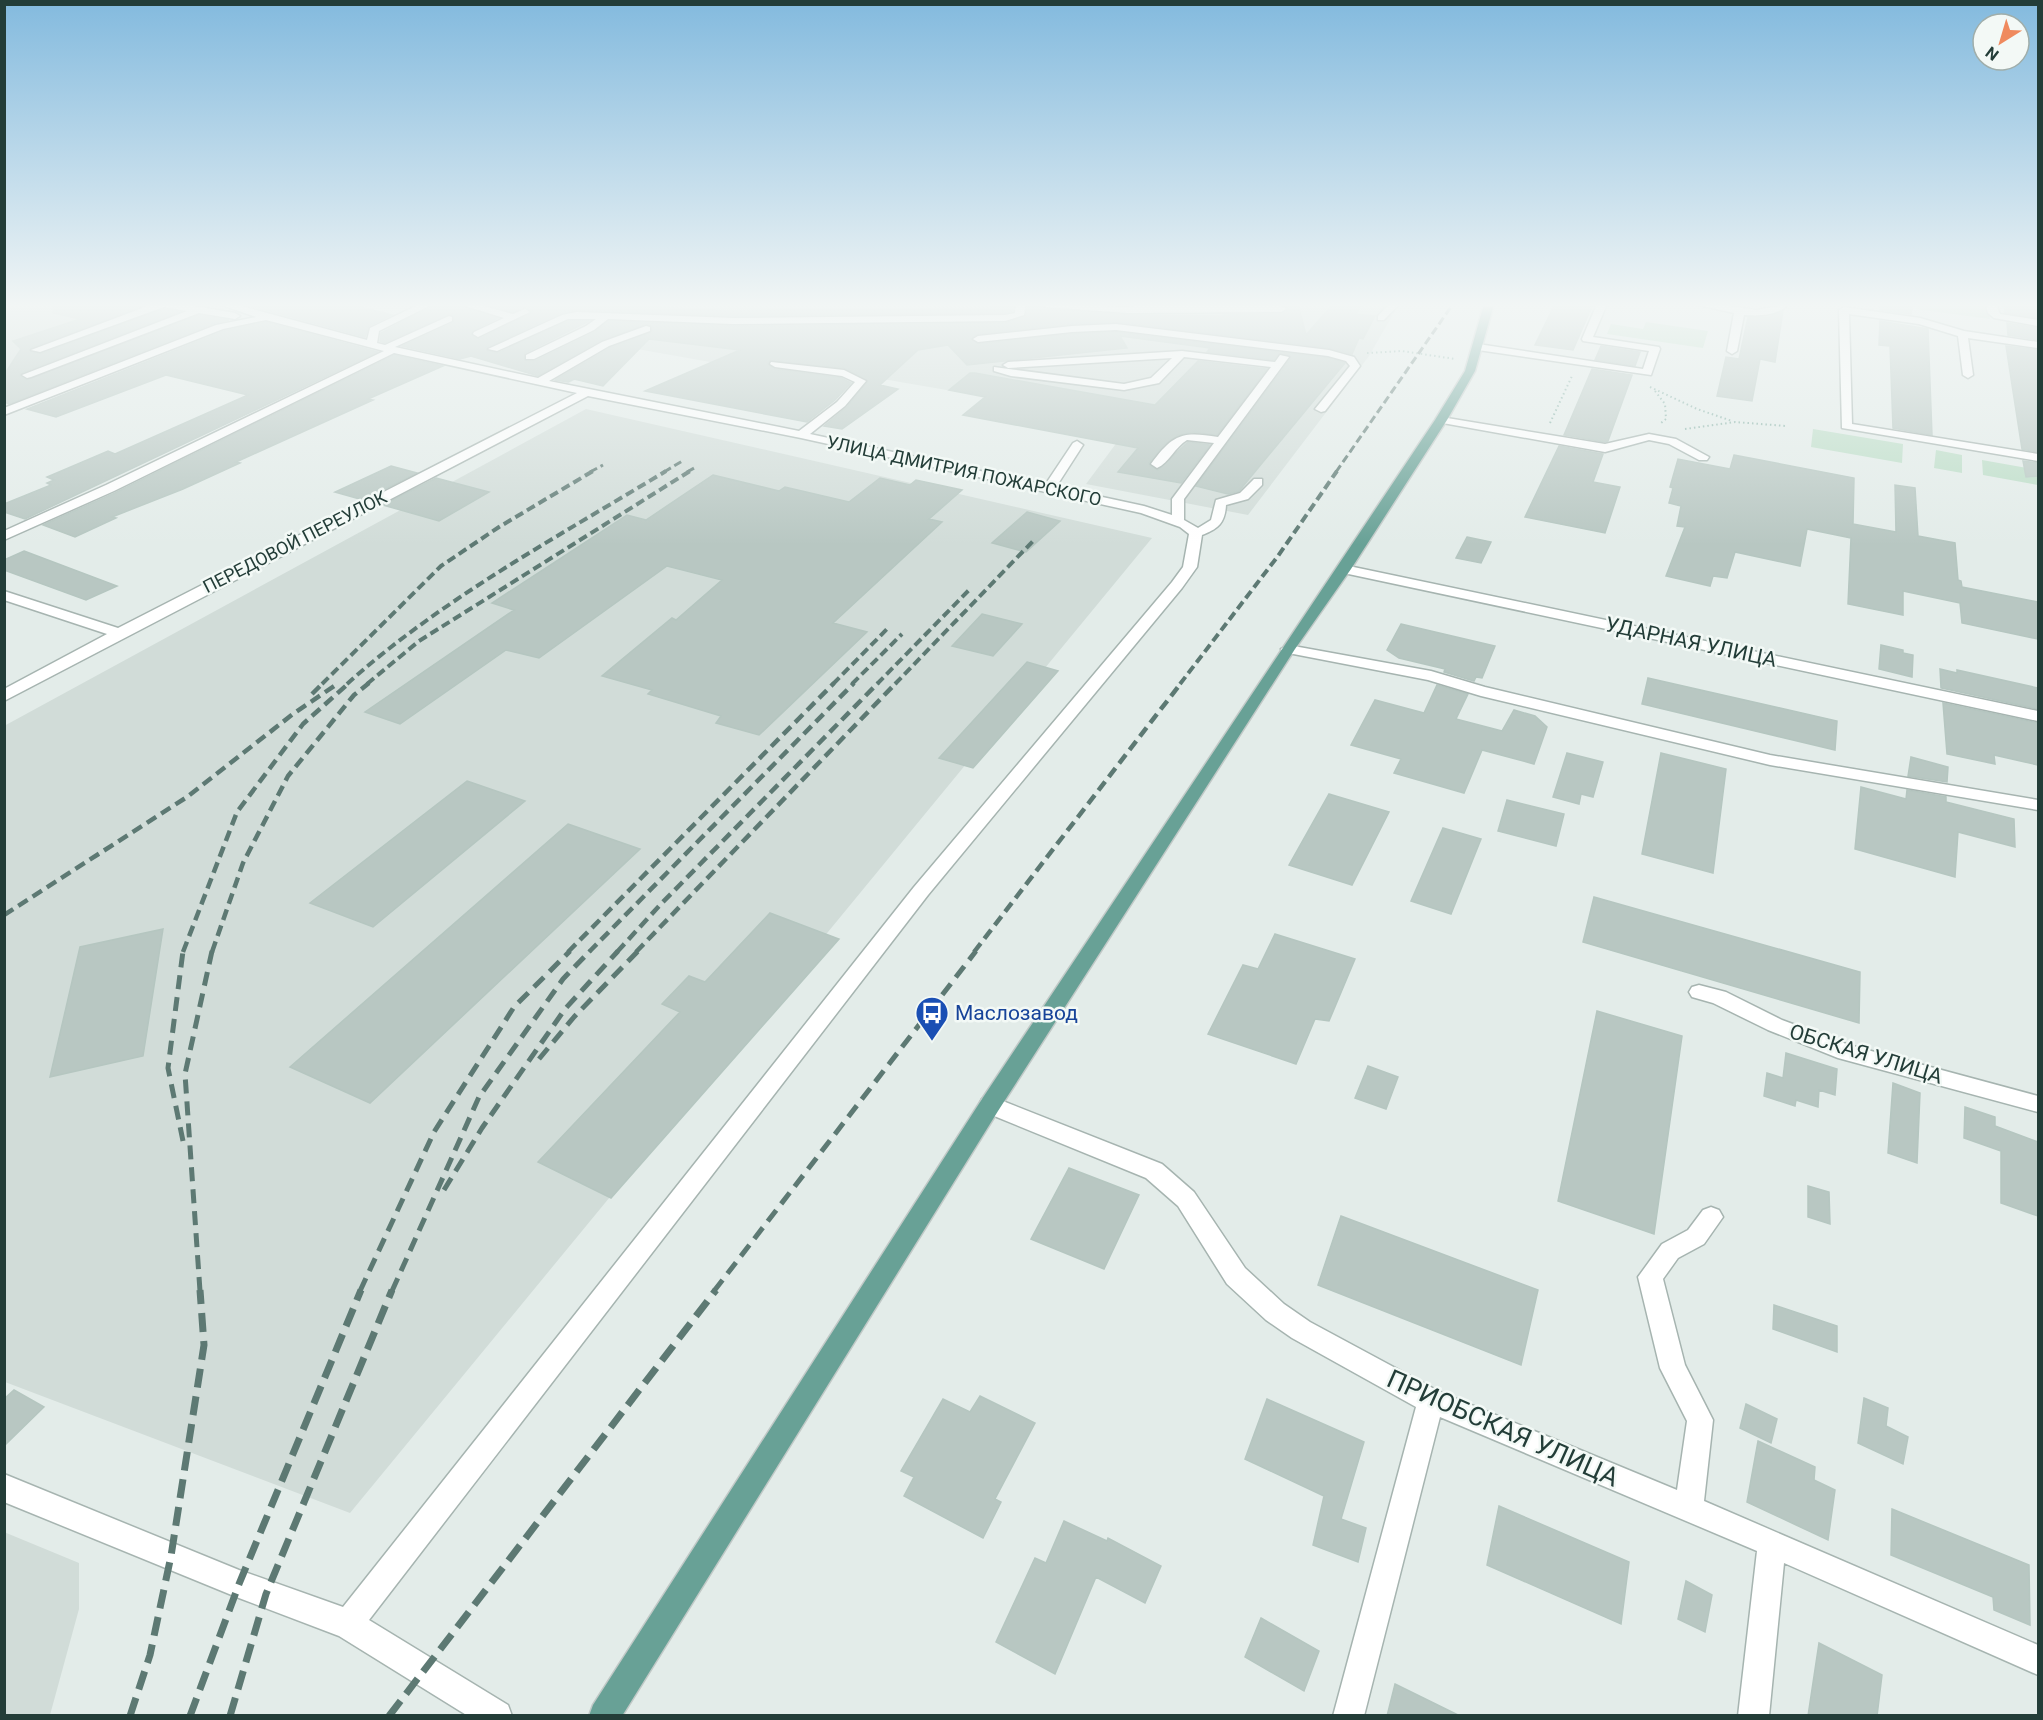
<svg xmlns="http://www.w3.org/2000/svg" width="2043" height="1720" font-family="Roboto,sans-serif">
  <style>
    .built { fill: #d1dcd8 }
    .green { fill: #bcddc7 }
    .building { fill: #b8c7c2; stroke: #b5c6c0; stroke-width: 1.5 }
    .lines { fill: none; stroke-linecap: round; stroke-linejoin: round }
    .minor-casing { stroke: #a6b4b0; stroke-width: 3 }
    .major-casing { stroke: #c1c9c7; stroke-width: 3 }
    .path { stroke: #84afa4; stroke-width: 2; stroke-dasharray: 1.5 3; stroke-linecap: butt }
    .minor { fill: #fff; fill-rule: evenodd }
    .major { fill: #68a196; fill-rule: evenodd }
    .rail-far4 { stroke: #5d7973; stroke-width: 3; stroke-dasharray: 8 4; stroke-linecap: butt }
    .rail-far3 { stroke: #5d7973; stroke-width: 4; stroke-dasharray: 9 4.5; stroke-linecap: butt }
    .rail-far2 { stroke: #5d7973; stroke-width: 4.5; stroke-dasharray: 11 6; stroke-linecap: butt }
    .rail-far1 { stroke: #5d7973; stroke-width: 5; stroke-dasharray: 14 8; stroke-linecap: butt }
    .rail { stroke: #5d7973; stroke-width: 7; stroke-dasharray: 19 9; stroke-linecap: butt }
    .labels { text-anchor: middle; stroke-width: 5; stroke-linejoin: round; paint-order: stroke }
    .far-street-label { font-size: 18px; fill: #233d38; stroke: #f3f9f6 }
    .street-label { font-size: 21px; fill: #233d38; stroke: #f3f9f6 }
    .transit-label { font-size: 21px; fill: #164399; stroke: #f3f9f6; text-anchor: start }
    .near-street-label { font-size: 26px; fill: #233d38; stroke: #f3f9f6 }
  </style>
  <rect width="100%" height="100%" fill="#e3ece9"/>
  <path class="built" d="M5,304H154L212,317L5,396Z
    M443,304H1399L1369,356L1248,515L1086,484L1132,422L871,377L857,388L637,349L569,383L383,333Z
    M586,409L1152,538L350,1513L5,1382L4,726Z
    M4,1532L79,1563V1609L50,1715H5Z"/>
  <path class="green" d="M1915,304H1987L1990,319L1916,309Z
    M1646,322L1708,331L1703,348L1607,334L1611,324L1643,329Z
    M1813,429L1903,444L1902,463L1811,447Z
    M1936,450L1962,455V473L1934,468Z
    M1982,460L2038,470V485L1983,475Z"/>
  <path class="building" d="M54,304L145,305L30,348L31,352L41,354L164,309L179,312L21,373L20,376L26,380L199,315L229,320L215,323L9,404L4,402V375L21,349L13,341L80,319L53,313Z
    M244,304H350L392,315L369,326L365,337Z
    M435,304H457L498,318L472,331V336L479,339L532,313L526,307L513,312L486,304L526,307L532,304H608L725,311L991,308V304H1014L1013,311L1005,313L733,316L576,310L561,313L486,348L488,351L498,353L568,321H589L525,353L524,359L526,361H535L595,332L609,321L733,326L1005,323L1025,317L1028,304H1039L1045,309L1128,315L1224,316L1223,315L1281,314L1288,310L1283,304H1298L1306,335L1333,304H1363L1355,314L1375,316L1363,339L1359,338L1352,354L1329,348L1116,322L1072,324L978,334L971,338L978,344L1072,334L1116,332L1328,358L1345,363L1244,485L1239,491L1228,494L1196,486L1291,358L1289,355L1280,353L1274,360L1207,352L1210,348L1120,336L1127,348L967,365L948,345L918,350L880,385L898,389L842,429L824,426L847,407L868,381L844,368L769,361L768,365L775,369L841,378L851,383L835,400L807,422L645,391L740,350L649,339L603,386L574,379L568,382L555,380L610,348L651,333L652,326L647,324L601,340L538,376L471,356L460,359L402,346L453,323L454,316L450,314L385,343L380,341L381,333Z
    M1555,304H1593L1573,350L1535,345Z
    M1880,304H1913L1911,314L1880,310Z
    M2004,304H2038V318L2005,313Z
    M1783,311L1775,362L1760,359L1752,401L1717,396L1726,357L1739,359L1748,317H1769Z
    M1880,321L1928,329L1932,435L1893,428L1890,346L1879,345Z
    M266,322L378,352L25,519L4,512V504L51,485L47,483L54,480L47,477L108,451L115,454L248,395L166,375L56,417L27,409L224,331Z
    M2007,323L2038,328V340L2008,335Z
    M1601,346L1640,352L1635,366L1595,360Z
    M2006,346L2038,350V452L2022,449Z
    M394,355L443,366L368,399L373,400L236,462L240,463L183,489L112,517L116,518L75,537L43,525L115,493Z
    M1198,361L1267,369L1217,435L1195,432L1178,435L1164,445L1149,463L1150,466L1158,470L1188,442L1210,445L1181,483L1118,472L1138,448L963,415L985,397L949,390L970,373H975L1155,405Z
    M1592,369L1632,375L1608,441L1605,442L1564,435Z
    M1559,446L1603,454L1593,482L1620,487L1605,533L1525,517Z
    M1734,455L1854,478L1853,524L1896,532L1895,485L1915,488L1918,536L1955,543L1958,580L1961,581L1962,587L2038,602V639L1962,623L1960,603L1903,591V615L1848,604L1851,538L1807,529L1800,566L1735,552L1727,578L1713,576L1710,586L1666,576L1685,527L1677,526L1681,506L1669,503L1673,488L1670,487L1678,459L1730,469Z
    M2023,461L2038,463V476L2026,477Z
    M391,466L417,473L363,500L335,492Z
    M713,475L779,491L785,487L849,502L880,478L910,485L916,480L962,490L929,519L942,522L833,623L867,632L759,735L716,723L721,716L648,694L652,690L602,676L672,618L676,620L722,580L667,566L539,658L506,650L400,724L365,712L514,610L492,603L627,515L646,520Z
    M436,478L489,492L439,521L383,505Z
    M1027,512L1060,521L1026,552L992,543Z
    M1467,537L1491,542L1481,563L1456,558Z
    M24,551L117,586L86,600L4,570V560Z
    M982,614L1022,624L993,656L952,646Z
    M1401,624L1495,646L1482,678L1476,677L1474,681L1444,672L1445,669L1399,658L1387,650Z
    M1881,645L1903,650V653L1913,655L1912,677L1879,669Z
    M1027,662L1058,671L973,768L939,758Z
    M1940,669L1957,673V670L2038,688V709L1941,688Z
    M1648,678L1837,721L1835,750L1642,704Z
    M1437,685L1468,694L1456,719L1502,731L1514,710L1535,716L1547,727L1534,764L1482,750L1464,793L1394,773L1401,759L1351,745L1375,700L1424,713Z
    M1943,703L2038,723V765L1994,755L1995,764L1947,754Z
    M1567,753L1603,762L1593,797L1581,794L1579,804L1553,797Z
    M1661,753L1726,769L1713,873L1642,854Z
    M1911,757L1948,767L1947,782L1908,776Z
    M467,781L525,801L373,927L310,903Z
    M1861,787L1906,799L1907,790L1946,797V802L2014,819L2015,847L1958,832L1955,877L1855,849Z
    M1329,794L1389,812L1352,885L1289,865Z
    M1507,800L1564,814L1556,846L1498,831Z
    M568,824L640,849L370,1103L290,1067Z
    M1443,828L1481,839L1451,914L1411,901Z
    M1594,897L1860,972L1859,1023L1583,942Z
    M770,913L839,939L611,1198L538,1162L680,1012L662,1004L689,976L705,982Z
    M163,929L143,1056L50,1077L80,947Z
    M1275,934L1355,959L1329,1021L1315,1019L1296,1064L1208,1034L1243,965L1258,969Z
    M1597,1011L1682,1036L1654,1234L1558,1201Z
    M1786,1053L1837,1069L1835,1095L1819,1090L1818,1107L1796,1100L1795,1106L1764,1096L1767,1073L1783,1078Z
    M1368,1066L1398,1077L1386,1109L1355,1098Z
    M1893,1083L1920,1093L1917,1163L1888,1153Z
    M1965,1107L1995,1117V1126L2038,1142V1216L2001,1203V1151L1964,1138Z
    M1069,1168L1139,1195L1104,1269L1031,1239Z
    M1808,1186L1829,1192L1830,1224L1808,1217Z
    M1341,1216L1538,1290L1521,1365L1318,1285Z
    M1774,1305L1837,1326V1352L1773,1329Z
    M14,1390L44,1407L4,1446V1399Z
    M980,1396L1035,1423L995,1499L1001,1502L983,1538L904,1496L914,1477L901,1471L943,1399L970,1412Z
    M1864,1398L1888,1408L1886,1426L1908,1437L1903,1464L1858,1443Z
    M1267,1399L1364,1442L1341,1519L1366,1528L1358,1562L1313,1545L1324,1496L1245,1459Z
    M1746,1404L1777,1419L1771,1443L1740,1428Z
    M1758,1441L1815,1467L1814,1480L1835,1490L1828,1540L1747,1502Z
    M1499,1506L1629,1562L1621,1624L1487,1565Z
    M1892,1509L2029,1565L2030,1625L1994,1610L1993,1597L1891,1555Z
    M1064,1521L1107,1541L1108,1538L1161,1566L1145,1603L1096,1577L1055,1674L996,1642L1035,1558L1046,1563Z
    M1686,1581L1712,1595L1705,1632L1678,1619Z
    M1261,1618L1319,1651L1304,1691L1245,1657Z
    M1819,1643L1882,1675L1877,1716H1808Z
    M1395,1684L1460,1716H1387Z"/>
  <g class="lines">
    <g class="minor-casing">
      <path id="minor" d="M153,304H183L235,313L240,316L235,319L199,313L31,377L27,378L22,375L187,311L164,307L40,352L31,350Z
        M219,304H234L367,340L370,328L420,304H433L379,331L377,343L385,345L449,316L452,317V321L395,347L538,378L602,342L646,326L650,327V331L609,346L549,381L799,431L837,402L855,382L842,376L775,367L770,364L771,362L844,370L866,381L845,406L810,434L1045,485L1073,443L1077,441L1083,445L1056,487L1144,506L1172,515V499L1214,443L1187,440C1175,447 1169,463 1157,468L1151,464C1173,434 1182,431 1218,437L1271,367L1184,357L1159,383L1124,390L1011,376L994,371V367L1124,384L1151,378L1172,358L1008,368L1003,365L1008,362L1182,351L1275,362L1280,355L1289,357L1184,499V520L1198,528L1211,520L1216,500L1240,493L1254,479H1262V485L1248,499L1226,505C1225,523 1218,529 1202,535L1197,567L1182,588L928,895L369,1620L508,1705L512,1716H468L339,1636L239,1598L4,1502V1474L239,1570L343,1607L914,887L1172,582L1183,567L1189,534L1180,527L1141,513L801,438L588,396L4,701V689L107,634L4,600V591L118,628L577,393L394,353L114,491L4,540V531L106,485L384,351L266,320L223,329L4,415V408L216,325L256,317Z
        M459,304H476L513,314L525,309L530,312L478,337L473,334L474,332L504,318Z
        M1016,304H1026L1024,315L1005,321L733,324L608,319L594,330L534,359H526V355L586,326L596,319H568L497,351L488,349L562,315L576,312L733,318L1005,315L1015,313Z
        M1041,304L1128,307L1146,304L1281,306L1286,309L1281,312L1128,313L1045,307Z
        M1389,304H1399L1384,320H1378V316Z
        M1597,304H1607L1593,337L1659,347L1660,349L1651,375L1478,350L1473,347L1478,344L1643,369L1649,351L1583,341L1582,339Z
        M1694,304H1716L1756,310L1789,304C1777,316 1761,316 1744,315L1737,351L1732,354L1727,351L1734,313Z
        M1986,304H1996L2000,314L2038,320V326L1994,318L1988,313Z
        M1844,307L1920,318L1964,331L2038,342V348L1968,338L1973,375L1968,378L1963,375L1958,336L1919,324L1849,314L1852,424L2038,454V461L1842,428L1839,310Z
        M1116,324L1329,350L1354,357L1360,366L1325,411L1321,412L1315,409L1350,366L1346,361L1328,356L1116,330L1072,332L978,342L973,339L978,336L1072,326Z
        M1441,417L1605,444L1649,434L1676,439L1709,457L1707,460H1699L1669,444L1649,440L1605,452L1437,422V418Z
        M1344,565L2038,711V721L1339,572L1337,569L1339,566Z
        M1288,645L1431,671L1485,687L1770,755L2038,800V810L1770,765L1481,696L1428,680L1283,652L1281,649Z
        M1699,985L1726,992L1782,1020L1849,1045L2038,1096V1112L1838,1058L1768,1030L1713,1003L1692,997L1689,992L1692,987Z
        M990,1096L1162,1164L1194,1192L1245,1268L1284,1304L1310,1322L1440,1392L1677,1490L1687,1421L1660,1368L1638,1277L1662,1244L1688,1230L1703,1210L1711,1207L1719,1210L1723,1217L1704,1244L1678,1258L1663,1279L1685,1365L1713,1420L1704,1501L2038,1645V1675L1784,1563L1769,1716H1738L1757,1551L1440,1417L1364,1716H1333L1416,1407L1292,1338L1266,1320L1227,1284L1178,1206L1146,1178L982,1111L979,1105L982,1099Z"/>
    </g>
    <g class="major-casing">
      <path id="major" d="M1484,304H1494L1475,371L1447,420L1351,569L1295,649L998,1111L622,1716H589L593,1705L982,1099L1435,420L1465,371Z"/>
    </g>
    <path class="path" d="M1367,353L1402,351L1455,359
      M1650,387L1697,409L1732,421
      M1655,391L1665,404L1666,419L1661,423
      M1550,423L1572,376
      M1685,429L1735,422L1786,426"/>
    <use href="#minor" class="minor"/>
    <use href="#major" class="major"/>
    <path class="rail-far4" d="M590,472L603,465
      M664,472L684,460
      M687,472L696,467
      M1336,472L1453,304"/>
    <path class="rail-far3" d="M322,684L441,566L499,527L593,471
      M347,684C440,600 559,536 666,471
      M367,684L419,641L690,471
      M833,684L887,629
      M852,684L902,634
      M877,684L971,588
      M895,684L1034,540
      M1180,684L1278,556L1337,471"/>
    <path class="rail-far2" d="M312,694L323,683
      M4,915L187,797L293,714L337,684
      M183,952L237,812L303,724L349,683
      M212,952L243,863L288,776L354,695L369,683
      M568,952L834,683
      M589,952L854,683
      M617,952L660,905L878,683
      M636,952L896,683
      M974,952L1181,683"/>
    <path class="rail-far1" d="M539,1059L574,1017L638,951
      M183,1141L168,1068L183,951
      M444,1190L482,1128L565,1009L618,951
      M200,1291L185,1074L212,951
      M360,1291L434,1132L514,1007L570,951
      M392,1291L479,1097L563,979L590,951
      M714,1291L976,951"/>
    <path class="rail" d="M130,1716L150,1655L171,1556L204,1345L200,1290
      M190,1716L239,1584L361,1290
      M230,1716L266,1594L392,1290
      M389,1716L716,1290"/>
  </g>
  <linearGradient id="sky" x2="0" y2="1"><stop stop-color="#83bade"/><stop offset="0.56" stop-color="#f2f6f5"/><stop offset="1" stop-color="#f2f6f5" stop-opacity="0"/></linearGradient>
  <rect width="2043" height="545" fill="url(#sky)"/>
  <defs>
    <g id="bus-pin" transform="scale(1.725)"><path d="M0 17L-7.5 6A9.5 9.5 0 1 1 7.5 6Z" fill="#1a4fb4" stroke="#f3f9f6"/><path d="M-5-6H5V4H4V6H2V4H-2V6H-4V4H-5ZM-3.5-4V0h7V-4ZM-3.5 1.2v1.5H-2V1.2ZM2 1.2v1.5H3.5V1.2Z" fill="#fff"/></g>
  </defs>
  <g fill-rule="evenodd">
    <use href="#bus-pin" x="932" y="1013"/>
  </g>
  <g class="labels">
    <g class="far-street-label">
      <text transform="translate(964 471) rotate(12)" y="6">УЛИЦА ДМИТРИЯ ПОЖАРСКОГО</text>
      <text transform="translate(295 542) rotate(-27)" y="6">ПЕРЕДОВОЙ ПЕРЕУЛОК</text>
    </g>
    <g class="street-label">
      <text transform="translate(1691 642) rotate(12)" y="7">УДАРНАЯ УЛИЦА</text>
      <text transform="translate(1866 1054) rotate(17)" y="7">ОБСКАЯ УЛИЦА</text>
    </g>
    <g class="transit-label">
      <text x="955" y="1020">Маслозавод</text>
    </g>
    <g class="near-street-label">
      <text transform="translate(1503 1428) rotate(24)" y="9">ПРИОБСКАЯ УЛИЦА</text>
    </g>
  </g>
  <rect width="2043" height="1720" fill="none" stroke="#233d38" stroke-width="12"/>
  <g transform="translate(2001 42) rotate(217)"><circle r="28" fill="#f3f9f6" stroke="#a0aeaa" stroke-width="1.5"/>
  <path d="M0-4.5L10 22L0 15L-10 22Z" fill="#ef8a5e"/>
  <text y="-9" font-size="16" font-weight="bold" text-anchor="middle" fill="#233d38">N</text>
  </g>
</svg>
